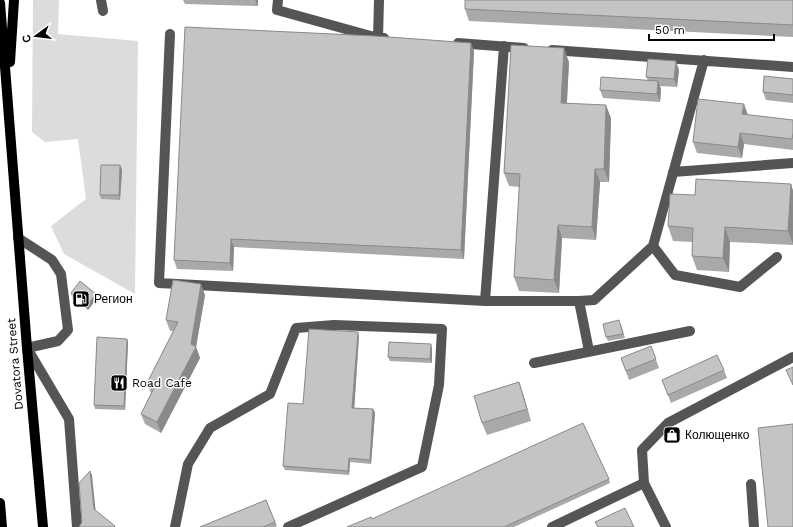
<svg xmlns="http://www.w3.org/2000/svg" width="793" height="527" font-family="'Work Sans',sans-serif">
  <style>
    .green { fill: #dcdcdc }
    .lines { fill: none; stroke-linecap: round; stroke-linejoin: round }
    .minor { stroke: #555; stroke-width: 10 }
    .major { stroke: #000; stroke-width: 10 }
    .wall { fill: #a9a9a9 }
    .shaded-wall { fill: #898989 }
    .building { fill: #c4c4c4; stroke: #898989 }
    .labels { text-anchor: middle; stroke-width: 3; stroke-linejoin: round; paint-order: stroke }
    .poi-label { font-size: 12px; fill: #000; stroke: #fff; text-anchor: start }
    .street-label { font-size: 12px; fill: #000; stroke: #fff }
  </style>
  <rect width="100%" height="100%" fill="#fff"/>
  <path class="green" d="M33,0H59L58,34L138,41L135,294L64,254L51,226L86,199L78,139L45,142L32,132Z"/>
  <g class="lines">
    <path class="minor" d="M101,0L103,11
      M278,0L277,10L378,38H384
      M170,34L159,283L485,301H579L594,300L653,246L704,60
      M378,38L379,0
      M458,43L524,48
      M552,50L793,67
      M673,172L793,163
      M18,238L52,260L61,274L68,330L58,341L27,348L69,419L77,527
      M653,246L675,275L740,287L777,257
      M485,301L504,46
      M579,301L589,351
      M534,363L690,331
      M644,483L666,527
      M751,484L754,527
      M175,527L188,464L210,428L270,394L296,328L334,325L442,329L439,385L422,467L288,527
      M552,527L644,483L642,450L668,423L793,357"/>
    <path class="major" d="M0,3L27,348L43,527
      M10,62L14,0
      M0,503L2,527"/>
  </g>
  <path class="wall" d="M183,0H258V6L185,4Z
    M793,0V37L469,21L465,9Z
    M474,51L464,259L234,247L233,271L177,269L174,260Z
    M569,62L567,103L611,118L609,182H600L596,240L562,238L559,293L519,291L514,277L520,187L509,186L504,173Z
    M679,70L677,87L660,86L661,89L660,102L603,98L600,90L648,80L646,77Z
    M793,79V103L766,100L763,92Z
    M747,115L793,120V150L744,144L742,158L697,153L693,142Z
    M120,165L122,170L120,200L101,199L100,195Z
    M791,184L793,191V245L730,242L729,272L697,270L692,256V242L673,241L668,226L695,195Z
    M71,293L97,298L88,310L72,297Z
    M205,295L196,347L200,358L161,433L145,424L141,414L151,393L147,383L174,331H170L166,320Z
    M621,324L625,338L608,341L606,337Z
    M359,336L354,408L373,409L375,413L371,464L350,462L349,475L285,470L283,466L303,404Z
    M127,339L128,343L125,410L95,409L94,405Z
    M651,346L659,368L629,380L621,358Z
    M432,348V363L390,361L388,357Z
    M724,370L727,378L671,403L662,380Z
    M523,394L531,421L487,435L482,423Z
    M609,479L610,483L514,527H347L372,519Z
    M266,500L277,526L275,527H200Z"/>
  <path class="shaded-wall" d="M255,0H258V6Z
    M471,43L474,51L464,259L461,250Z
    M564,48L569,62L566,116L561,103Z
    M676,61L679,70L677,87L674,79Z
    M658,81L661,89L660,102L657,94Z
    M744,104L748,115L742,114Z
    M606,105L611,118L609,182L604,169Z
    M740,133L744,144L742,158L738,147Z
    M120,165L122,170L120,200L119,195Z
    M595,169L600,182L596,240L592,227Z
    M791,184L793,191V244L788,231Z
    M558,225L562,238L559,293L554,280Z
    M725,227L730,242L729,272L723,258Z
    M231,239L234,247L233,271L230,263Z
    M201,284L205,295L196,347L200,358L161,433L157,422Z
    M96,294L97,298L88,310L86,306Z
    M358,332L359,336L354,412L352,408Z
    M127,339L128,343L125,410L124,406Z
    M431,344L432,348V363L430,359Z
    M519,382L523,394L531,421L527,409Z
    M373,409L375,413L371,464L370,460Z
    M349,458L350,462L349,475L348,471Z
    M90,471L92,475L96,514L94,509Z"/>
  <path class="building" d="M465,0H793V25L465,9Z
    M185,27L375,36L471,43L461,250L231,239L230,263L174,260Z
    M511,45L564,48L561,103L606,105L604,169H595L592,227L558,225L554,280L514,277L520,174L504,173Z
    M648,59L676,61L674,79L646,77Z
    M764,76L793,79V95L763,92Z
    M601,77L658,81L657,94L600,90Z
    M698,99L744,104L742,114L793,120V133L792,139L740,133L738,147L693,142Z
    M101,165H120L119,195H100Z
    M696,179L791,184L788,231L725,227L723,258L692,256L693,228L668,226L670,194L695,195Z
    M173,280L201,284L191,344L196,347L157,422L141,414L155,386L147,383L178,322L166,320Z
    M80,281L96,294L86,306L71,293Z
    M619,320L623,334L606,337L603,324Z
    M309,329L358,332L352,408L373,409L370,460L349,458L348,471L283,466L288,403L303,404Z
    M97,337L127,339L124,406L94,405Z
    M389,342L431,344L430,359L388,357Z
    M651,346L656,359L626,371L621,358Z
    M717,355L724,370L668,395L662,380Z
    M793,367V385L786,370Z
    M519,382L527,409L482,423L474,396Z
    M583,423L609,479L504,527H347L371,517L372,519Z
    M793,424V527H768L758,428Z
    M90,471L94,509L115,526L114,527H79L82,522L79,483Z
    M266,500L275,522L263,527H200Z
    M625,508L634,527H598L595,522Z"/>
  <defs>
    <g id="fuel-square" transform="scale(0.9)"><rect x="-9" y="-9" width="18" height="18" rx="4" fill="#000" stroke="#fff"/><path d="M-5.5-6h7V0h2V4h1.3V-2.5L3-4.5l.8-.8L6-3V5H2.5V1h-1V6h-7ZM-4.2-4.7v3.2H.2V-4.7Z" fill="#fff"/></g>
    <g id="restaurant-square" transform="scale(0.9)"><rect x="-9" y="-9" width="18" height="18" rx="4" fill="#000" stroke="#fff"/><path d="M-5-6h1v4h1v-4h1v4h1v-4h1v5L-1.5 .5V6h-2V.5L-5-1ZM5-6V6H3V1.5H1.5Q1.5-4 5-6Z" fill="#fff"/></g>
    <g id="shop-square" transform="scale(0.9)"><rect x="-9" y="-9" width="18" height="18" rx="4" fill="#000" stroke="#fff"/><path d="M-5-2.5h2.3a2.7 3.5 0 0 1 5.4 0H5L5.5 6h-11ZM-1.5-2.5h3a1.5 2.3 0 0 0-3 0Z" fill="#fff"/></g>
  </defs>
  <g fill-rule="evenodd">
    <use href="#fuel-square" x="81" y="299"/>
    <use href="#restaurant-square" x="119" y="383"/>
    <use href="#shop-square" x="672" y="435"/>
  </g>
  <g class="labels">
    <g class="poi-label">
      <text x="94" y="303">Регион</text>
      <text x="132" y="387">Road Cafe</text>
      <text x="685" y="439">Колющенко</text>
    </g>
    <g class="street-label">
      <text transform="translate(15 364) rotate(-95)" y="4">Dovatora Street</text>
    </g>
  </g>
  <g transform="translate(36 36) rotate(255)" stroke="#ffffff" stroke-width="3" paint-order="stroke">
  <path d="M0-3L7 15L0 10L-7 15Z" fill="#000000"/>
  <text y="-6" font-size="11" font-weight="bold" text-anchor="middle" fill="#000000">С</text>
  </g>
  <path d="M649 34v6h125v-6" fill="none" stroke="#000000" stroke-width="2"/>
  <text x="655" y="34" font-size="12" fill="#000000" stroke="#ffffff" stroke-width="3" paint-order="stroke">50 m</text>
</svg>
